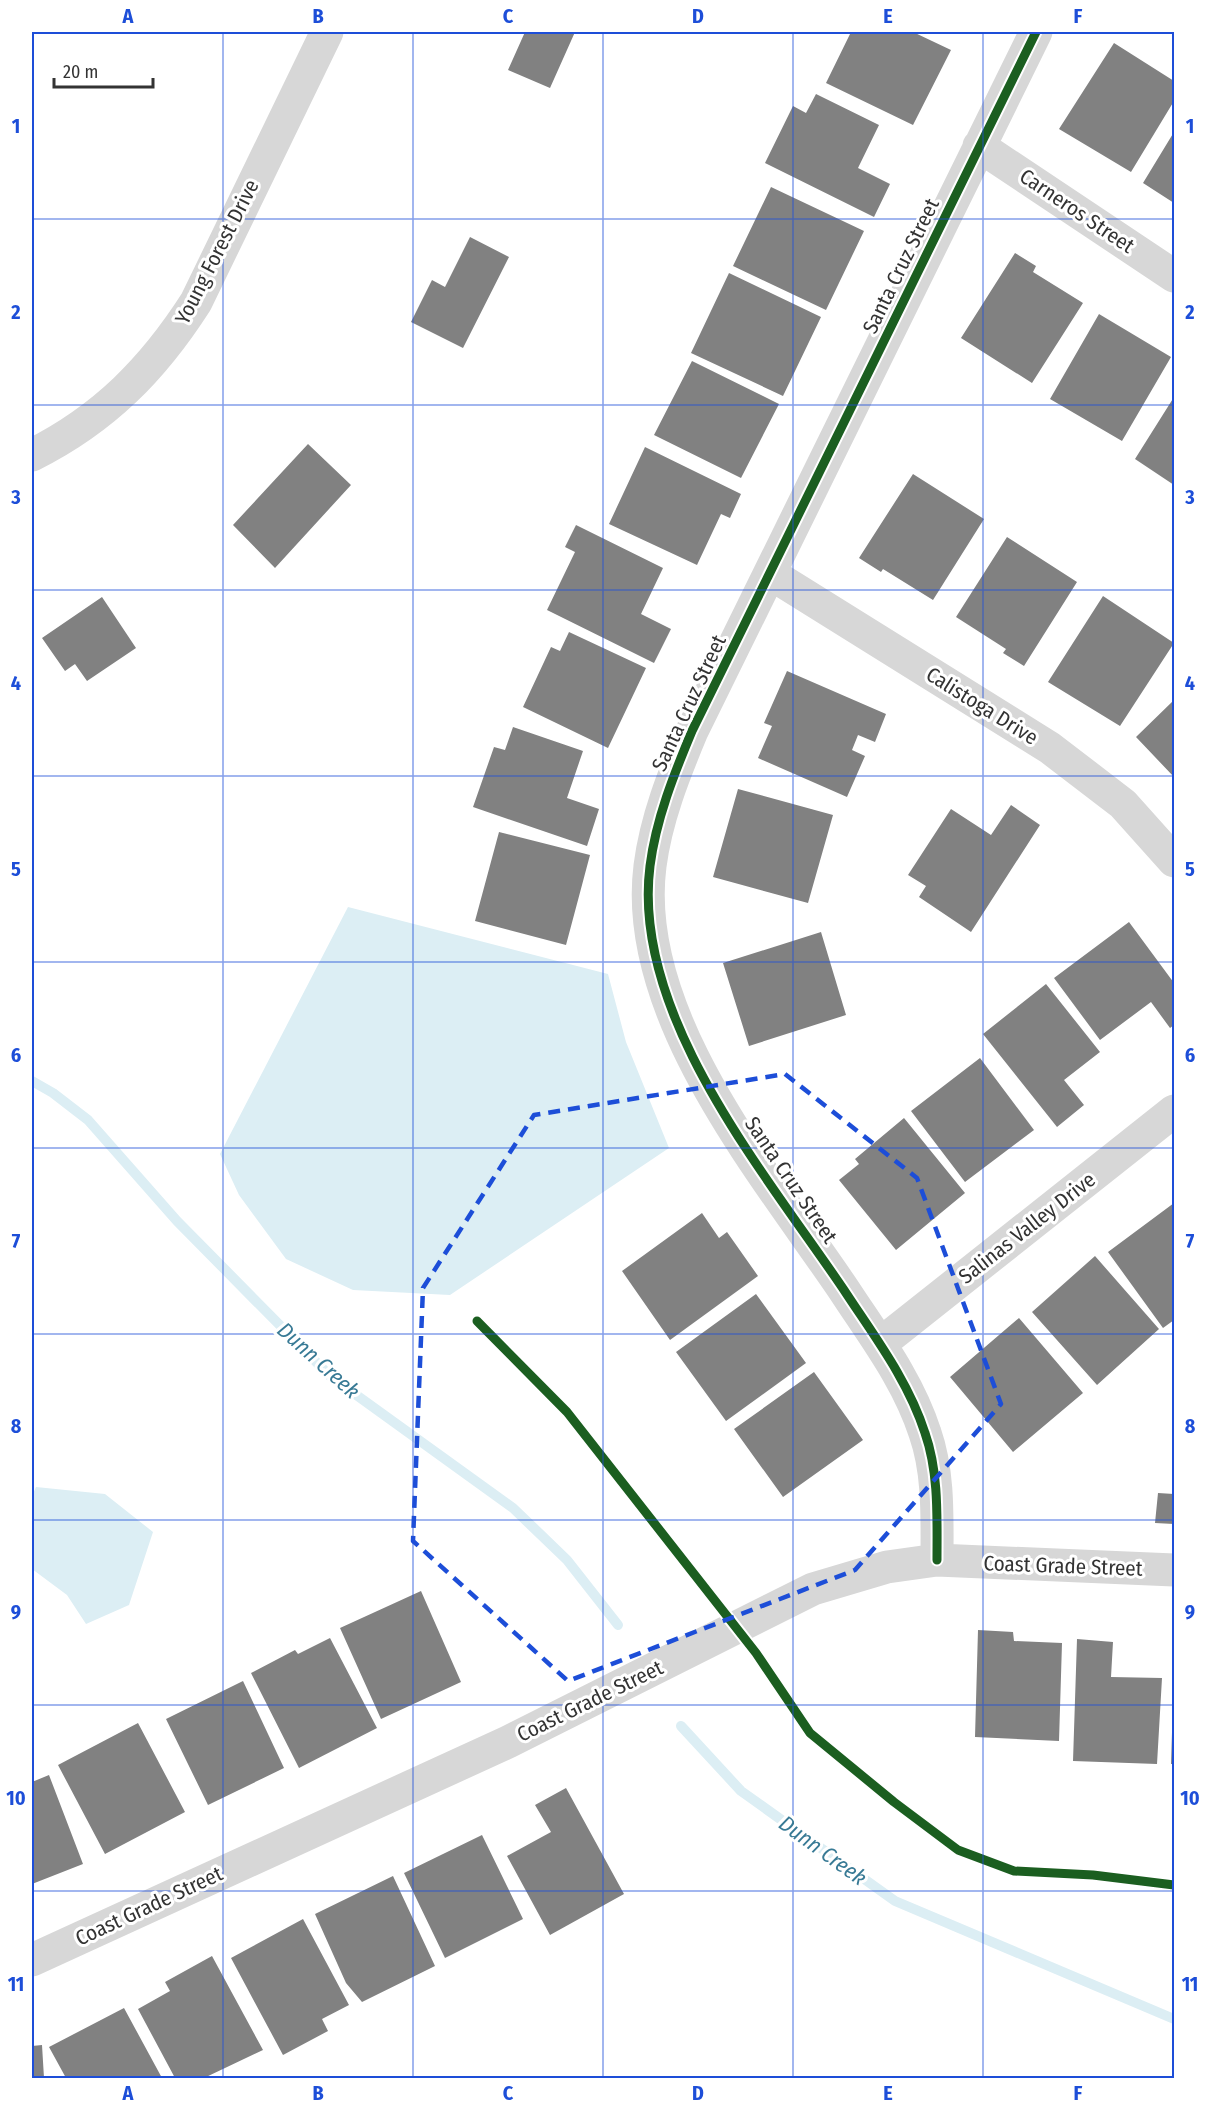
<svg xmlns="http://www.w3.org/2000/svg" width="1206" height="2110" font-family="'Fira Sans Condensed',sans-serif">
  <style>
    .water { fill: #dceef4 }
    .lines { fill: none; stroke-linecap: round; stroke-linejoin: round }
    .stream { stroke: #dceef4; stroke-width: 10 }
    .building { fill: #818181 }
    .minor { stroke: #d7d7d7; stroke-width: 33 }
    .cycleway-casing { stroke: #fff; stroke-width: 13 }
    .cycleway { stroke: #1b5e20; stroke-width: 9 }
    .marked { fill: none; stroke: #1d4ed8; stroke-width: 4.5; stroke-dasharray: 12 8; stroke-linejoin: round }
    .grid { fill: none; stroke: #1d4ed8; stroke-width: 1.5; stroke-opacity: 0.55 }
    .labels { text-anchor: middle; stroke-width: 6; stroke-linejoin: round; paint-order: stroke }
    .street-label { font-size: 21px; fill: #333; stroke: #fff }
    .water-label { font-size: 22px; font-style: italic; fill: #387a95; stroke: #fff }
    .neatline { fill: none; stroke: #1d4ed8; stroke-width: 2 }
    .grid-label { font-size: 20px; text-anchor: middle; font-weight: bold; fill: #1d4ed8 }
  </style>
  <rect width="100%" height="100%" fill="#fff"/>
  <path class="water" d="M348,907L608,974L626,1042L669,1148L450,1295L353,1290L286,1259L239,1195L220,1154Z
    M36,1487L105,1494L153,1532L129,1605L86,1624L67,1595L32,1569V1496Z"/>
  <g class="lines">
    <path class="stream" d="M32,1081L53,1093L88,1120L177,1221L330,1376L513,1508L567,1560L618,1625
      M681,1726L741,1791L895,1901L1174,2019"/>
  </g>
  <path class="building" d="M525,32H575L550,88L508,70Z
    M851,32H913L951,50L913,125L826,83Z
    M1114,43L1174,81V101L1131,172L1059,129Z
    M816,94L879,125L858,168L890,184L874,217L765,163L793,106L806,113Z
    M1174,132V203L1143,183Z
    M771,187L864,231L826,310L733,266Z
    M470,237L509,257L463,348L411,322L432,280L445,287Z
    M1015,253L1036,266L1033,272L1083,303L1032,383L961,338Z
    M729,273L821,317L783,396L691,353Z
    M1099,314L1171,357L1122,441L1050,399Z
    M692,361L779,404L741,478L654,435Z
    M1174,397V485L1135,459Z
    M308,444L351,485L275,568L233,525Z
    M645,447L741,494L730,518L721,514L697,565L609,524Z
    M913,474L984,519L933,600L883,569L881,572L859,558Z
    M576,525L663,568L641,614L671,629L654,663L547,610L575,552L565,547Z
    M1007,537L1077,582L1024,666L1003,653L1006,649L956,617Z
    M1103,596L1174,643L1120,726L1048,682Z
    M102,597L136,648L87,681L75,664L65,671L42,638Z
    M569,632L646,668L608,748L523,707L551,647L560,651Z
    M787,671L886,714L875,742L858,735L852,750L865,756L847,797L758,758L772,726L764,723Z
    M1174,700V777L1136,737Z
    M513,727L583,751L567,798L599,809L587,846L473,807L494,747L505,750Z
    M738,789L833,815L808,903L713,877Z
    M1011,805L1040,825L971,932L919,897L926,886L908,875L951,809L991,835Z
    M499,832L590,855L566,945L475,921Z
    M1129,922L1174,983V1025L1170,1028L1151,1002L1100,1040L1054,978Z
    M821,932L846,1015L749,1046L723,963Z
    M1046,984L1100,1052L1064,1080L1084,1105L1057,1127L983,1034Z
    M980,1058L1034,1130L965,1182L911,1111Z
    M904,1118L965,1193L896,1250L839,1180L859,1164L855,1159Z
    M1174,1203V1320L1163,1328L1108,1252Z
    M702,1213L719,1238L727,1232L758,1276L670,1340L622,1271Z
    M1095,1256L1159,1329L1097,1385L1032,1312Z
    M756,1294L806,1363L726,1421L676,1352Z
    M1019,1318L1083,1393L1013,1452L950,1377Z
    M814,1372L863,1440L783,1497L734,1429Z
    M1158,1493L1174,1494V1524L1155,1523Z
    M421,1591L461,1682L381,1719L340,1628Z
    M978,1630L1013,1632L1014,1641L1062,1643L1059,1741L975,1737Z
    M330,1638L377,1728L299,1768L251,1673L295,1650L298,1654Z
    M1077,1639L1113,1642L1111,1677L1162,1678L1157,1764L1073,1761Z
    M243,1681L284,1768L208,1805L166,1719Z
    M1173,1701H1174V1764H1171Z
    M138,1723L185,1812L105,1854L58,1765Z
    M49,1775L83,1864L32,1884V1782Z
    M566,1788L624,1894L550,1935L507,1856L551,1832L535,1805Z
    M482,1835L523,1919L445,1958L404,1873Z
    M393,1876L435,1966L362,2002L346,1983L315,1914Z
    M303,1919L349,2005L322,2019L328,2031L283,2055L231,1958Z
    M212,1956L263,2050L204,2078H175L138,2009L170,1991L165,1982Z
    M124,2008L162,2078H66L49,2047Z
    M42,2045L44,2078H32V2046Z"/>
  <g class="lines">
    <path class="minor" d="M979,146L1174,276
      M32,455C104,419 153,369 196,302L327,32
      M771,574L1050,748L1123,804L1174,861
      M880,1344L1174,1111
      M937,1560C937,1518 939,1473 925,1433C908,1380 874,1336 844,1290C765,1173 631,1015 650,866C656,819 674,774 692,731L1036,32
      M32,1960L508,1742L813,1589L887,1567L937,1560L1174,1570"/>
    <g class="cycleway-casing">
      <path id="cycleway" d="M477,1321L567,1412L756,1653L810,1733L894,1802L958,1850L1014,1871L1093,1875L1174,1885
        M937,1560C937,1518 939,1473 925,1433C908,1380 874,1336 844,1290C765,1173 631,1015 650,866C656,819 674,774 692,731L1036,32"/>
    </g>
    <use href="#cycleway" class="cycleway"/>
  </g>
  <path class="marked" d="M785,1074L917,1178L1001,1404L855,1570L568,1681L413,1541L423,1288L534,1115Z"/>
  <path class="grid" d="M223,32V2078M413,32V2078M603,32V2078M793,32V2078M983,32V2078M32,219H1174M32,405H1174M32,590H1174M32,776H1174M32,962H1174M32,1148H1174M32,1334H1174M32,1520H1174M32,1705H1174M32,1891H1174"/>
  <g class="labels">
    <g class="street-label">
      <text transform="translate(1077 211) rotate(34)" y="7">Carneros Street</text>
      <text transform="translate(217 252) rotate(-63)" y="7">Young Forest Drive</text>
      <text transform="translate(901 266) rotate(-64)" y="7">Santa Cruz Street</text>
      <text transform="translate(689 703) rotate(-65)" y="7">Santa Cruz Street</text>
      <text transform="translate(982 706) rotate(32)" y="7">Calistoga Drive</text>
      <text transform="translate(791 1180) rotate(56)" y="7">Santa Cruz Street</text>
      <text transform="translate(1027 1228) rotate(-38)" y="7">Salinas Valley Drive</text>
      <text transform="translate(1063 1566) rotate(2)" y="7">Coast Grade Street</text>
      <text transform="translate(590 1701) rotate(-26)" y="7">Coast Grade Street</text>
      <text transform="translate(149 1906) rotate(-25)" y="7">Coast Grade Street</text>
    </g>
    <g class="water-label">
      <text transform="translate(319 1360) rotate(42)" y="8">Dunn Creek</text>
      <text transform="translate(823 1850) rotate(36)" y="8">Dunn Creek</text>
    </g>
  </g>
  <rect width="1206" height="2110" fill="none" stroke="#ffffff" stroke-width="66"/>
  <path d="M54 78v9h99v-9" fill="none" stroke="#333333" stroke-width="3"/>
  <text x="63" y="78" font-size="18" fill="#333333" stroke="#ffffff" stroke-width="4.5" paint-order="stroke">20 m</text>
  <rect x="33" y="33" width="1140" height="2044" class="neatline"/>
  <g class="grid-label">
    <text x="128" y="23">A</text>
    <text x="318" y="23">B</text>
    <text x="508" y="23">C</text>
    <text x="698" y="23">D</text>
    <text x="888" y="23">E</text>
    <text x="1078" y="23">F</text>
    <text x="16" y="133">1</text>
    <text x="1190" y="133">1</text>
    <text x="16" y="319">2</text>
    <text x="1190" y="319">2</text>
    <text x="16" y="504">3</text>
    <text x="1190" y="504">3</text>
    <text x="16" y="690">4</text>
    <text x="1190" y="690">4</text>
    <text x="16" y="876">5</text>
    <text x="1190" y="876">5</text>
    <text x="16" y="1062">6</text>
    <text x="1190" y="1062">6</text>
    <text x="16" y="1248">7</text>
    <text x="1190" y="1248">7</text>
    <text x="16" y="1433">8</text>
    <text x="1190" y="1433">8</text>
    <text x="16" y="1619">9</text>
    <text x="1190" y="1619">9</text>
    <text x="16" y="1805">10</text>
    <text x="1190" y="1805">10</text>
    <text x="16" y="1991">11</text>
    <text x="1190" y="1991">11</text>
    <text x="128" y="2100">A</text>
    <text x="318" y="2100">B</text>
    <text x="508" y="2100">C</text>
    <text x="698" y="2100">D</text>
    <text x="888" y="2100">E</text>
    <text x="1078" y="2100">F</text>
  </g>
</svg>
